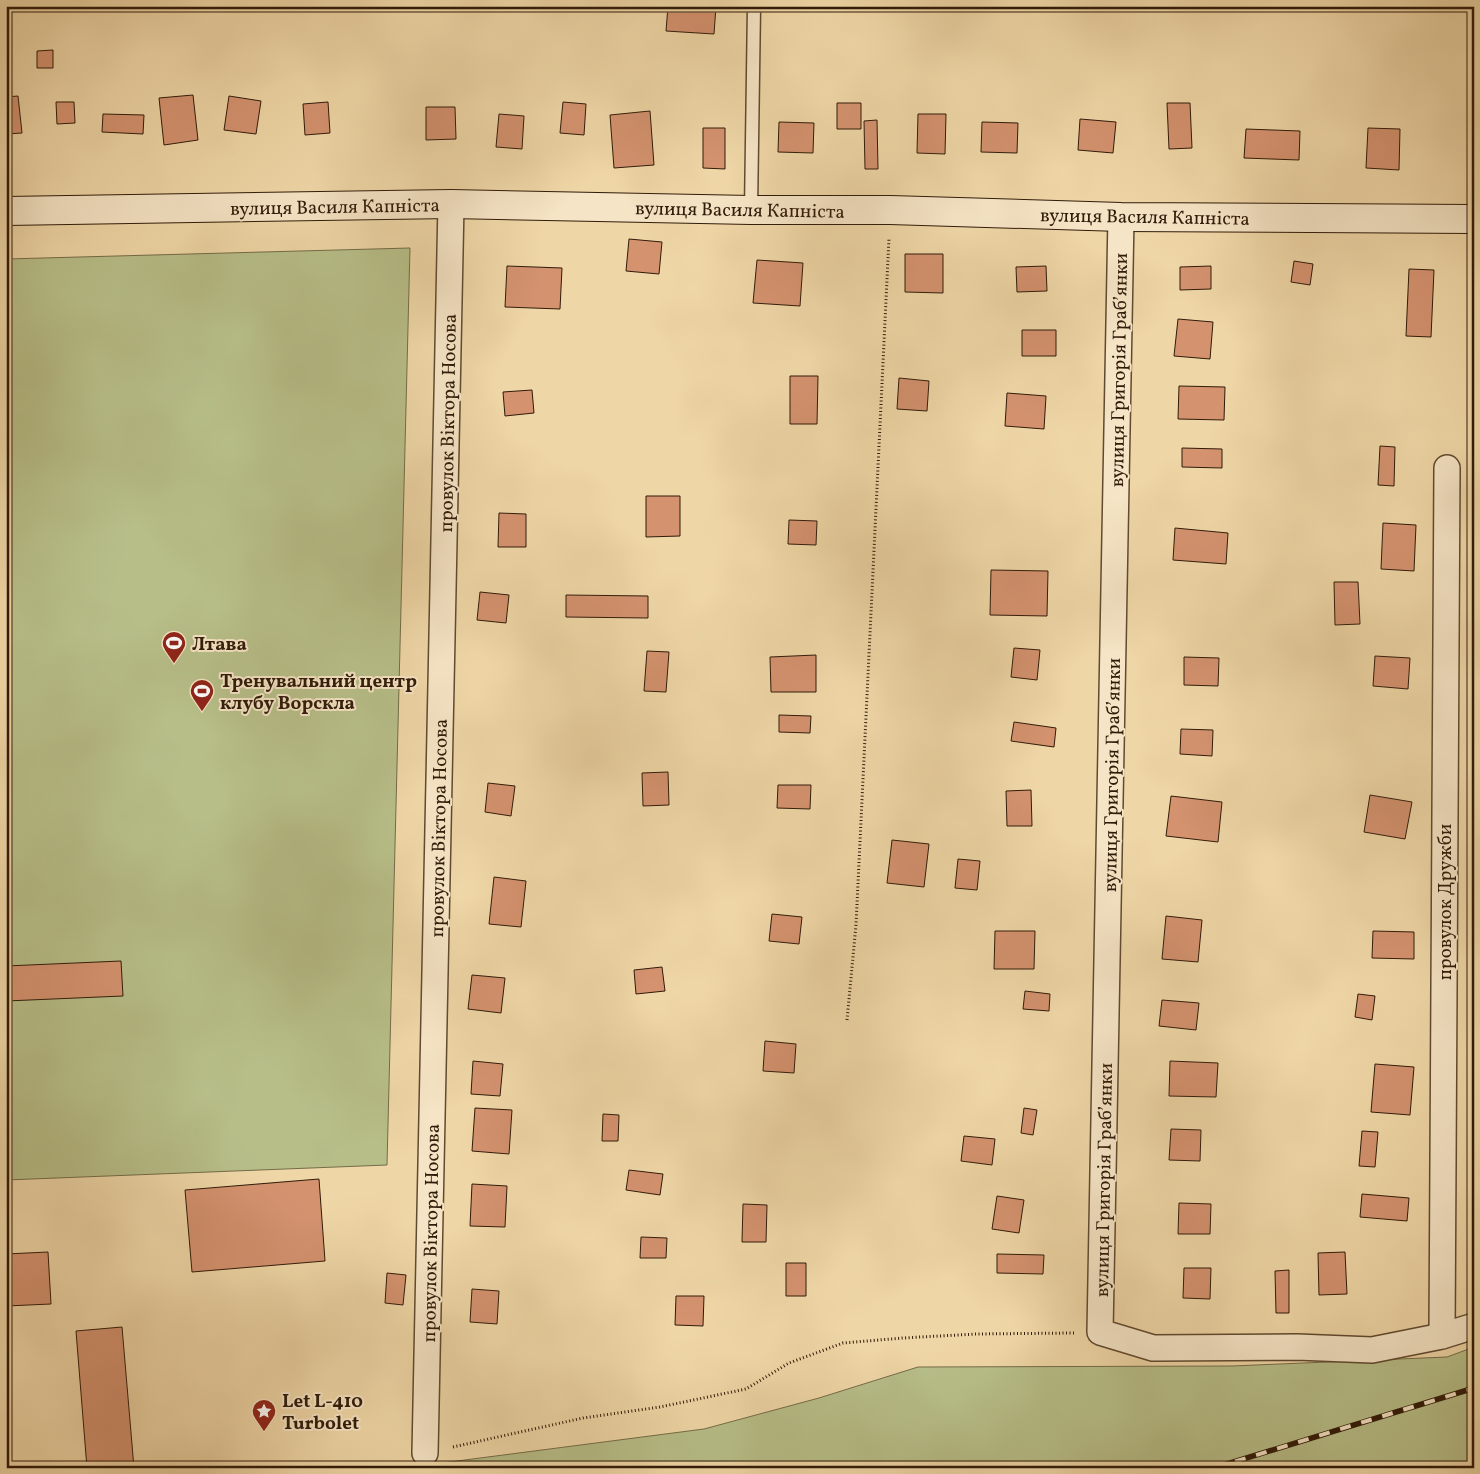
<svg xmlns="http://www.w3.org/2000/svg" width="1480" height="1474" font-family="Vollkorn,serif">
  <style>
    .green { fill: #b7be88; stroke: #746c48 }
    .building { fill: #d4926f; stroke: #301b09 }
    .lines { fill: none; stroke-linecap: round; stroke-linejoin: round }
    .lane-casing { stroke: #604a30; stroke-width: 15 }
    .street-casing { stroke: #604a30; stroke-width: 28 }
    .secondary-casing { stroke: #301b09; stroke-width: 30 }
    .path { stroke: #301b09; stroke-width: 3; stroke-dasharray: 1 2.5; stroke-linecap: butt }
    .lane { stroke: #f5e4c5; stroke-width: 12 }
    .street { stroke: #f5e4c5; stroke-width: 25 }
    .secondary { stroke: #f5e4c5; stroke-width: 28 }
    .rail-casing { stroke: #301b09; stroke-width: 5.5 }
    .rail { stroke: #f5e4c5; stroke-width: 4; stroke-dasharray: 11; stroke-linecap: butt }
    .labels { text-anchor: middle; stroke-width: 4; stroke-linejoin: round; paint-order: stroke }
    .street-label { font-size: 19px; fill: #301b09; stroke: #f5e4c5 }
    .poi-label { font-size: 19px; font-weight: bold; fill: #301b09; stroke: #f5e4c5; text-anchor: start }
  </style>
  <rect width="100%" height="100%" fill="#efd6a6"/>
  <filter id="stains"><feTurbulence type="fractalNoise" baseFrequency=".004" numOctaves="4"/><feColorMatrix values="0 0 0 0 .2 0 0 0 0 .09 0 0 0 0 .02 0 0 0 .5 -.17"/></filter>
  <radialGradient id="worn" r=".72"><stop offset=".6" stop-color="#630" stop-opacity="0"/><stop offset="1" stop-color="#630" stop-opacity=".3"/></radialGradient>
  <path class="green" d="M410,248L387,1165L6,1180V259Z
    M1474,1347V1468H403L704,1429L819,1398L918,1367L1232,1366L1447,1357Z"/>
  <path class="building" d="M668,6H716L714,34L666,31Z
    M53,50V68H37V51Z
    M193,95L198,140L164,145L159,98Z
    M18,96L22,133L6,134V97Z
    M229,96L261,101L256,134L224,130Z
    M56,102H74L75,123L57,124Z
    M328,102L330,133L305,135L303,104Z
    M563,102L586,104L584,135L560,133Z
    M837,103H861V129H837Z
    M1167,103H1190L1192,148L1169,149Z
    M426,107H455L456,139L426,140Z
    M650,111L654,165L614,168L610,115Z
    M103,114L144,115L143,134L102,132Z
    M499,114L524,116L522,149L496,147Z
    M918,114H946L945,154L917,153Z
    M1080,119L1116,122L1113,153L1078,150Z
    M877,120L878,169H865L864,121Z
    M779,122L814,123L813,153L778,152Z
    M982,122L1018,123L1017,153L981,152Z
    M703,128H725V169L703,168Z
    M1368,128L1400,129L1399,170L1366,168Z
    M1246,129L1300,131L1299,160L1244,158Z
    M629,239L662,242L659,274L626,271Z
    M905,254H943V293L905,292Z
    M757,260L803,263L800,306L753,303Z
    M1294,261L1313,264L1310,285L1291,282Z
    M507,266L562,268L560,309L505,307Z
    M1046,266L1047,291L1017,292L1016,267Z
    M1211,266V289L1180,290V267Z
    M1409,269L1434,270L1431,337L1406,336Z
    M1178,319L1213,322L1210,359L1174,356Z
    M1022,330H1056V356H1022Z
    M790,376H818L817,424H790Z
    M899,378L929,381L927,411L897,409Z
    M1179,386L1225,387L1224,420L1178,419Z
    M532,390L534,413L505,416L503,392Z
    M1007,393L1046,396L1044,429L1005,426Z
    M1380,446L1395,447L1394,486L1378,485Z
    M1182,448L1222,449V468L1182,467Z
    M646,496H680V536L646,537Z
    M499,513L526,514V547H498Z
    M789,520L817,521L816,545L788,544Z
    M1383,523L1416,525L1414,571L1381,569Z
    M1175,528L1228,533L1226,564L1173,560Z
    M991,570L1048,571L1047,616L990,615Z
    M1334,582H1358L1360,624L1335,625Z
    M480,592L509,595L506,623L477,620Z
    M566,595L648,596V618L566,617Z
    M1014,648L1040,650L1037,680L1011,677Z
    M647,651L669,652L666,692L644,691Z
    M816,655V692H771L770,657Z
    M1375,656L1410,658L1408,689L1373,686Z
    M1184,657L1219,658L1218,686L1184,685Z
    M779,715L811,716L810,733L779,732Z
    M1014,722L1056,728L1054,747L1011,741Z
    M1181,729L1213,730L1212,756L1180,754Z
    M668,772L669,805L643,806L642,773Z
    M488,783L515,786L511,816L485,812Z
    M778,785H811L810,809L777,808Z
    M1031,790L1032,826H1007L1006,791Z
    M1370,795L1412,802L1405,839L1364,832Z
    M1171,796L1222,802L1218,842L1166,836Z
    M892,840L929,844L924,887L887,883Z
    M958,859L980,861L977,890L955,888Z
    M494,877L526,881L521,927L489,924Z
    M772,914L802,917L799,944L769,941Z
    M1166,916L1202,920L1198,962L1162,959Z
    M995,931H1035L1034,969H994Z
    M1373,931L1414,932V959L1372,958Z
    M121,961L123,996L6,1001V966Z
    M662,967L665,991L636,994L634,970Z
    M472,975L505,978L501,1013L468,1009Z
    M1025,991L1050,994L1049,1011L1023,1009Z
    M1358,994L1375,996L1372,1020L1355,1017Z
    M1162,1000L1199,1003L1196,1030L1159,1026Z
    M765,1041L796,1044L794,1073L763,1071Z
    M473,1061L503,1064L500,1096L471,1094Z
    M1170,1061L1218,1063L1216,1097L1169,1096Z
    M1375,1064L1414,1067L1410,1115L1371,1112Z
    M475,1108L512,1110L509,1154L472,1151Z
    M1024,1108L1037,1110L1033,1135L1021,1133Z
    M603,1114L619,1115L618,1141H602Z
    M1171,1129L1201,1130L1200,1161L1169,1160Z
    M1362,1131L1378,1132L1375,1167L1359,1166Z
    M964,1136L995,1139L992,1165L961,1161Z
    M1474,1157V1174L1471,1173Z
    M629,1170L663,1174L660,1195L626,1190Z
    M319,1179L325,1261L192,1272L185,1190Z
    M472,1184L507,1186L505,1227L470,1226Z
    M1362,1194L1409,1198L1407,1221L1360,1217Z
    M997,1196L1024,1200L1019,1233L992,1229Z
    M1179,1203L1211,1204L1210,1234H1178Z
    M743,1204L767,1205L766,1242H742Z
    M641,1237L667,1238L666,1258H640Z
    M48,1252L51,1304L6,1306V1254Z
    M1345,1252L1347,1294L1319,1295L1318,1253Z
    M997,1254L1044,1255L1043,1274L997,1273Z
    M786,1263H806V1296H786Z
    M1184,1268H1211L1210,1299L1183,1298Z
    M1289,1270V1313H1276L1275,1271Z
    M387,1273L406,1275L403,1305L385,1303Z
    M472,1289L499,1291L497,1324L470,1322Z
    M676,1296H704L703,1326L675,1325Z
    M122,1327L134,1468H87L76,1331Z"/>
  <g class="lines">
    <g class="lane-casing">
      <path id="lane" d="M751,210L754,6"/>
    </g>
    <g class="street-casing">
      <path id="street" d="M1121,217L1100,1332L1153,1348L1297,1347L1372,1350L1442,1336L1474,1326
        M1442,1336L1447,468
        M425,1453L451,204"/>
    </g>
    <g class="secondary-casing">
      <path id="secondary" d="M6,211L451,204L751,210H890L1121,217L1474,219"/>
    </g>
    <path class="path" d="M847,1020L856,925L889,238
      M453,1447L583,1418L660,1407L746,1389L789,1363L843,1343L903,1338L976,1334L1074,1333"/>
    <use href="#lane" class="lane"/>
    <use href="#street" class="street"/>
    <use href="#secondary" class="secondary"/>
    <g class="rail-casing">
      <path id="rail" d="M1214,1468L1474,1388"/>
    </g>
    <use href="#rail" class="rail"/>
  </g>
  <defs>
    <g id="stadium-pin" transform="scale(1.25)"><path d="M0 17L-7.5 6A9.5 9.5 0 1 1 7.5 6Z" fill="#8f2418" stroke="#f5e4c5"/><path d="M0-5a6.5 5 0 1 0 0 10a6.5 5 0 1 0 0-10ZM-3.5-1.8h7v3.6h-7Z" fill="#fff"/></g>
    <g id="sight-pin" transform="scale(1.25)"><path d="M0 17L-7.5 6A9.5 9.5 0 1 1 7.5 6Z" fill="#8f2418" stroke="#f5e4c5"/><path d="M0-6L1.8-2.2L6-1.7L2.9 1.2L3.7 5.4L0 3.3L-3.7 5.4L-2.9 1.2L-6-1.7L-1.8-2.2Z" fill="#fff"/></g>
  </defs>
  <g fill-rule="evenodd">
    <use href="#stadium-pin" x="174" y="643"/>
    <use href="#stadium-pin" x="202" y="691"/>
    <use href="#sight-pin" x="264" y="1411"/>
  </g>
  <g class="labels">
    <g class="street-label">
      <text transform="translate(335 206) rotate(-1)" y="7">вулиця Василя Капніста</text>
      <text transform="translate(740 209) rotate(1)" y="7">вулиця Василя Капніста</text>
      <text transform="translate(1145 216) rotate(1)" y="7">вулиця Василя Капніста</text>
      <text transform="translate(1118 370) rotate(-89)" y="7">вулиця Григорія Грабʼянки</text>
      <text transform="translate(447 423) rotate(-89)" y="7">провулок Віктора Носова</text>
      <text transform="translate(1111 775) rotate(-89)" y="7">вулиця Григорія Грабʼянки</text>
      <text transform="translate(438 828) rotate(-89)" y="7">провулок Віктора Носова</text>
      <text transform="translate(1444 902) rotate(-90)" y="7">провулок Дружби</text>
      <text transform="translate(1103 1180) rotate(-89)" y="7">вулиця Григорія Грабʼянки</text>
      <text transform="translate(430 1233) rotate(-89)" y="7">провулок Віктора Носова</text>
    </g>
    <g class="poi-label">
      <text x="192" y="650">Лтава</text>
      <text x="220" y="687">Тренувальний центр<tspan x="220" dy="22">клубу Ворскла</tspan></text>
      <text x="282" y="1407">Let L-410<tspan x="282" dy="22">Turbolet</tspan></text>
    </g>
  </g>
  <rect width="1480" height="1474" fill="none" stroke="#efd6a6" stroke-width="25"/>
  <rect x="8" y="8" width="1465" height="1459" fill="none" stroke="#301b09" stroke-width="2.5"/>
  <rect x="12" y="12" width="1455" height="1449" fill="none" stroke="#301b09"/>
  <rect width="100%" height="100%" filter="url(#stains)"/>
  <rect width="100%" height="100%" fill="url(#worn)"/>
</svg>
